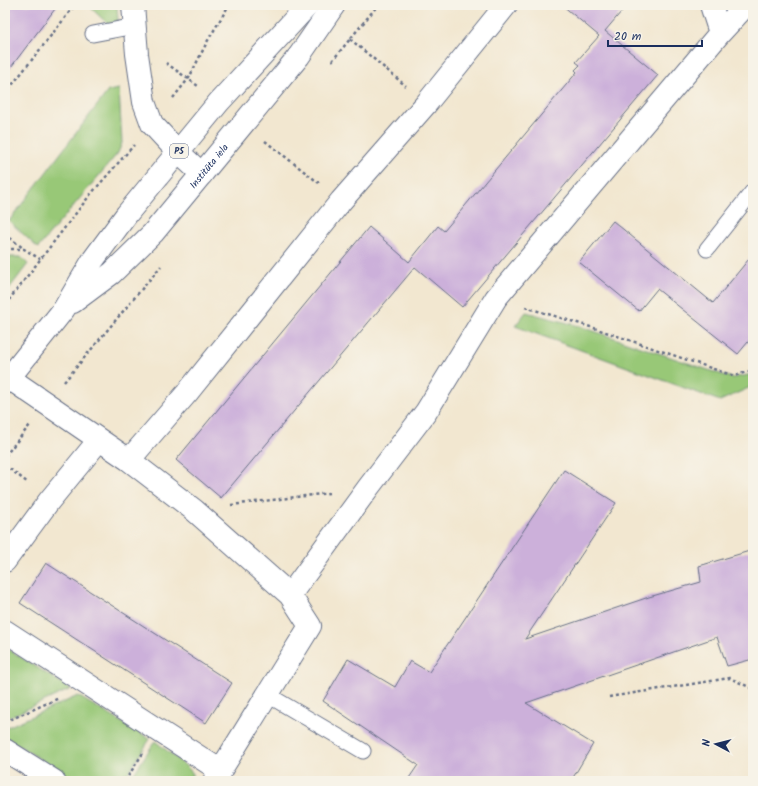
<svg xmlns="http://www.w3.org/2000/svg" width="758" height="786" font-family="Kalam,sans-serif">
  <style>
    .green { fill: #98c877; stroke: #5a7c6a }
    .building { fill: #ccb0da }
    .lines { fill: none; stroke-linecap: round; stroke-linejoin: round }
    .service-casing { stroke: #666f86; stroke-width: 17 }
    .minor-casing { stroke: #666f86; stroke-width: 24 }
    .primary-casing { stroke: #666f86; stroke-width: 24 }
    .path { stroke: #666f86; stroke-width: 2.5; stroke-dasharray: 3 3; stroke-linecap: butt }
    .service { stroke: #fff; stroke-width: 15 }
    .minor { stroke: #fff; stroke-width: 22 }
    .primary { stroke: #fff; stroke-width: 22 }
    .labels { text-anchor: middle; stroke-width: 3; stroke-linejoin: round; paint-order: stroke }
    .shield { fill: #f7f3e8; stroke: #5d6a87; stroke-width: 1 }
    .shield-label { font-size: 9px; font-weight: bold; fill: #1b2f5e }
    .street-label { font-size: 10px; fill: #1b2f5e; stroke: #f7f3e8 }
  </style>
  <rect width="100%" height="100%" fill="#f7f3e8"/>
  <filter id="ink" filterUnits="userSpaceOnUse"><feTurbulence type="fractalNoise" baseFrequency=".025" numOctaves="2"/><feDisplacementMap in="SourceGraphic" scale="8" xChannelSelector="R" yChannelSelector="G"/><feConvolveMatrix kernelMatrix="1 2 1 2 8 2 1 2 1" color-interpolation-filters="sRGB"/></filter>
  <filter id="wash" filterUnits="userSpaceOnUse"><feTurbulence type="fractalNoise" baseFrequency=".012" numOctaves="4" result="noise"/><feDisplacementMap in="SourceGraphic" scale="16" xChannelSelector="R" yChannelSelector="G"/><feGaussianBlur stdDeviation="0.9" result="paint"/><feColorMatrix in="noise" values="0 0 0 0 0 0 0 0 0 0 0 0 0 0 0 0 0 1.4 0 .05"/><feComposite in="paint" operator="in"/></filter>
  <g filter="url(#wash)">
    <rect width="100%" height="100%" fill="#f2e7d0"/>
    <path class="green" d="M89,5H117L118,21L108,24L90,7Z
      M119,89L122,143L118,153L38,248L9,221L108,91Z
      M5,257H21L28,264L5,294Z
      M526,312L579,326L732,378L753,374V386L720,401L515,326Z
      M5,647L71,689L5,719Z
      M78,696L150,739L123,781H75L5,737V728Z
      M155,741L186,766L192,772V781H129Z"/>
    <g id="blocks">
      <path class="building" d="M5,5H58L5,75Z
        M562,5H627L605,31L658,75L462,307L415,267L221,498L176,460L369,227L409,262L438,226L444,231L577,72L575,70L580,65L576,62L599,36Z
        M613,221L713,303L753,254V336L738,354L657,289L639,311L579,262Z
        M564,470L616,503L525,639L649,597L701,582L699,566L753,550V659L727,666L717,637L526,703L593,744L571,781H407L418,765L323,701L348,659L395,687L410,661L429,672Z
        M46,563L232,683L206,723L20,603Z"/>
    </g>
  </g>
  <g filter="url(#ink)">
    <use href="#blocks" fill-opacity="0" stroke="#666f86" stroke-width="1"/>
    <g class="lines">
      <g class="service-casing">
        <path id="service" d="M93,34L135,26
          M707,249L753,191
          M268,695L363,751"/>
      </g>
      <g class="minor-casing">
        <path id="minor" d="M133,5L137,54L144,102L152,124L178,152L202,174
          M711,5L720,33
          M9,378L129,460L194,510L290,595L310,626L214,781
          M129,460L187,393L341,201L426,104L506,5
          M5,561L49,501L99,440
          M290,595L368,488L426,412L496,298L720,33L746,5
          M5,631L221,771
          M5,750L54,781"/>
      </g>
      <g class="primary-casing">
        <g id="primary">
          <path id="s1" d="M73,302L112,273L153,233L299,56L334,5"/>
          <path d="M5,383L64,309L93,260L127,214L219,102L308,5"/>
        </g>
      </g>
      <path class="path" d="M350,39L406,86
        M332,61L378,5
        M166,63L198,86
        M5,94L75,5
        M173,98L189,78L207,42L229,5
        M265,141L319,183
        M5,234L23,248
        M5,249H24L40,259
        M5,305L90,195L134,145
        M525,307L597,329L734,376L753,370
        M64,382L161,266
        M5,456L30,425
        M5,465L28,483
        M231,505L329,493
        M609,697L730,678L753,689
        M5,722L59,698
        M125,781L143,753"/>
      <use href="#service" class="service"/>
      <use href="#minor" class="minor"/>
      <use href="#primary" class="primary"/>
    </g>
  </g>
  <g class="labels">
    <rect class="shield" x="170" y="144" width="18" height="14" rx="3"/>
    <g class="shield-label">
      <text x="179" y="154">P5</text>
    </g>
    <g class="street-label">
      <text dy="4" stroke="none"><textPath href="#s1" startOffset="193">Institūta iela</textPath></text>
    </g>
  </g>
  <rect width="758" height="786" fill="none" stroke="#f7f3e8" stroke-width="20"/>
  <g transform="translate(716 744) rotate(277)" stroke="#f7f3e8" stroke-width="3" paint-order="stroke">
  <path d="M0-3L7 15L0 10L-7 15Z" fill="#1b2f5e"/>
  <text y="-6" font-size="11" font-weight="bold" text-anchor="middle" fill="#1b2f5e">N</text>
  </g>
  <path d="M608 40v6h94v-6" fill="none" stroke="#1b2f5e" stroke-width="2"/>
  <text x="614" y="40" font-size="12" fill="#1b2f5e" stroke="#f7f3e8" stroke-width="3" paint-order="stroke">20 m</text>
</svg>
